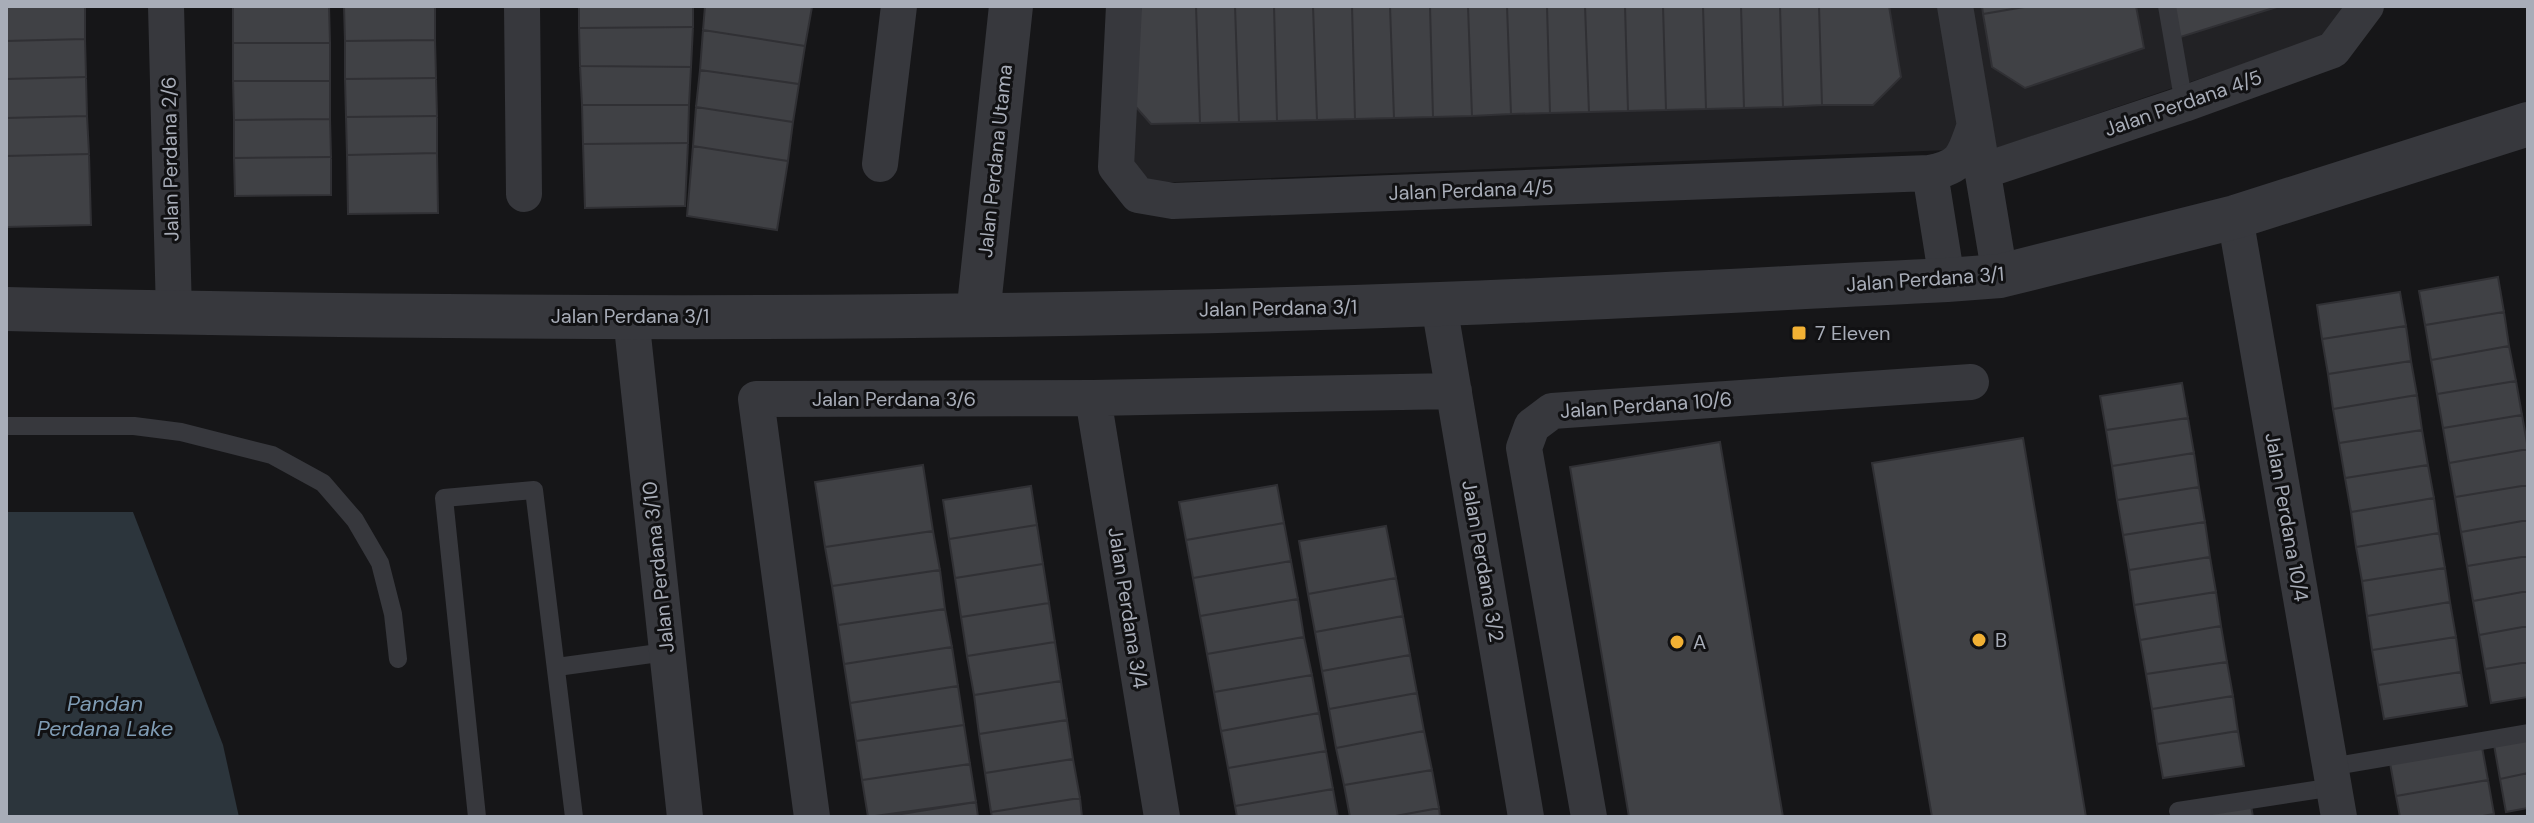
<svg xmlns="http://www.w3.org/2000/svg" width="2534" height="823" font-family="'DM Sans',sans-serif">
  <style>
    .built { fill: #222225 }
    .water { fill: #2c353c }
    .building { fill: #404145; stroke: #303034; stroke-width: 2 }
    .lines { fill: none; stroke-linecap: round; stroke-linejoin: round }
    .service { stroke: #37383d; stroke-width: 18 }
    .minor { stroke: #37383d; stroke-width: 36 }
    .tertiary { stroke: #37383d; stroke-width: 44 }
    .poi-dot { fill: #f2b134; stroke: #111113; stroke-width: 3 }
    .labels { text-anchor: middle; stroke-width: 6; stroke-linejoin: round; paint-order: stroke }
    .street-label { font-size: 20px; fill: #a8adb8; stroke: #111113 }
    .poi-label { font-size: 20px; fill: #a8adb8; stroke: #111113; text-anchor: start }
    .water-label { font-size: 22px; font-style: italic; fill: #7f9bb3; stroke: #111113 }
  </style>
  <rect width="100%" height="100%" fill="#161618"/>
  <path class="built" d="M1140,6H2346L2325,36L1997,148L1152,183L1133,163Z"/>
  <path class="water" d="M6,512H133L223,745L239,817H6Z"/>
  <path class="building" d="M6,6H85V39L6,41Z
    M233,6H329L330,43H233Z
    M344,6H435V40L345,41Z
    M579,6H693V27L579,28Z
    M705,6L812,7L805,46L703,30Z
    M1141,6H1196L1200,123L1151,124L1127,97Z
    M1196,6H1235L1239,122L1200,123Z
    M1235,6H1274L1277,121L1239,122Z
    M1274,6H1313L1317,120L1277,121Z
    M1313,6H1352L1355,119L1317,120Z
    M1352,6H1390L1394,118L1355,119Z
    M1390,6H1430L1433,117L1394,118Z
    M1430,6H1468L1472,116L1433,117Z
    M1468,6H1507L1511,114L1472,116Z
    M1507,6H1547L1550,113L1511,114Z
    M1547,6H1585L1589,112L1550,113Z
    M1585,6H1625L1628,111L1589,112Z
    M1625,6H1663L1666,110L1628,111Z
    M1663,6H1703L1706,109L1666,110Z
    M1703,6H1741L1744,108L1706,109Z
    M1741,6H1780L1783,107L1744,108Z
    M1780,6H1819L1822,105L1783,107Z
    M1819,6H1889L1901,77L1873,105H1822Z
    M1982,6H2030L1983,14Z
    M2030,6H2136L2144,48L2025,88L1992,67L1983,14Z
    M2169,6H2280L2174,39Z
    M693,27L691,67L580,66L579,28Z
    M703,30L805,46L799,84L700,70Z
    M85,39L86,77L6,79V41Z
    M435,40L436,78L345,79V41Z
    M233,43H330V81H233Z
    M580,66L691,67L689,105H582Z
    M700,70L799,84L793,122L696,107Z
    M86,77L87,116L6,118V79Z
    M436,78L437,116L346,117L345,79Z
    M233,81H330V119L234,120Z
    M582,105H689L688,143L583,144Z
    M696,107L793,122L788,161L693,146Z
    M87,116L89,154L6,156V118Z
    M437,116V153L347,155L346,117Z
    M330,119L331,157L234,158V120Z
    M688,143L685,206L585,208L583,144Z
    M693,146L788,161L777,230L687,216Z
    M437,153L438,213L348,214L347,155Z
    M89,154L91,225L6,227V156Z
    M331,157V195L235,196L234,158Z
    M2498,277L2504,312L2425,325L2419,291Z
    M2400,292L2406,326L2322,339L2317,305Z
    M2504,312L2509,346L2431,360L2425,325Z
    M2406,326L2411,361L2328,374L2322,339Z
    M2509,346L2516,381L2437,394L2431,360Z
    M2411,361L2417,395L2333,409L2328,374Z
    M2516,381L2522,415L2443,428L2437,394Z
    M2182,383L2188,418L2106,430L2100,396Z
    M2417,395L2422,430L2339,443L2333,409Z
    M2522,415L2528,449L2449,463L2443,428Z
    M2188,418L2194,453L2112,466L2106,430Z
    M2422,430L2428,465L2345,478L2339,443Z
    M2023,438L2086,817H1932L1872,463Z
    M1720,442L1783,817H1629L1570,467Z
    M2528,449V485L2455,497L2449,463Z
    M2194,453L2199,487L2117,500L2112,466Z
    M923,465L933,531L825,547L815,482Z
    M2428,465L2434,498L2351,512L2345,478Z
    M1277,485L1284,523L1186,540L1179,502Z
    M2528,485V520L2461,532L2455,497Z
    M1031,486L1037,525L949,539L943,500Z
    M2199,487L2205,522L2123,535L2117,500Z
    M2434,498L2439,533L2356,547L2351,512Z
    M2528,520V556L2467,566L2461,532Z
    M2205,522L2210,557L2129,570L2123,535Z
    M1284,523L1291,561L1193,578L1186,540Z
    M1037,525L1043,564L955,578L949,539Z
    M1386,526L1396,578L1308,594L1299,541Z
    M933,531L940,570L832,586L825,547Z
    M2439,533L2445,568L2362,581L2356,547Z
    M2528,556V591L2473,601L2467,566Z
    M2210,557L2216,592L2134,605L2129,570Z
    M1291,561L1298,599L1200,616L1193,578Z
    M1043,564L1049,603L961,617L955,578Z
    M2445,568L2450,602L2367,616L2362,581Z
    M940,570L945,609L838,625L832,586Z
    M1396,578L1403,616L1315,632L1308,594Z
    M2528,591V626L2479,635L2473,601Z
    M2216,592L2221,626L2140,640L2134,605Z
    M1298,599L1304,637L1207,654L1200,616Z
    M2450,602L2456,637L2372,650L2367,616Z
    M1049,603L1055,642L967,656L961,617Z
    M945,609L952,647L844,664L838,625Z
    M1403,616L1410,655L1322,671L1315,632Z
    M2221,626L2227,662L2146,674L2140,640Z
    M2528,626V662L2485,669L2479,635Z
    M1304,637L1312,675L1214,692L1207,654Z
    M2456,637L2461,672L2378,685L2372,650Z
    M1055,642L1061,681L974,695L967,656Z
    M952,647L958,686L850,703L844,664Z
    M1410,655L1417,693L1329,709L1322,671Z
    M2227,662L2233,696L2152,709L2146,674Z
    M2528,662V697L2491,703L2485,669Z
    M2461,672L2467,706L2384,719L2378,685Z
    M1312,675L1319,713L1221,731L1214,692Z
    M1061,681L1067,720L979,734L974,695Z
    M958,686L964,725L856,741L850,703Z
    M1417,693L1424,731L1336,748L1329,709Z
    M2233,696L2238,731L2157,744L2152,709Z
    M1319,713L1326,751L1228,768L1221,731Z
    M1067,720L1073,759L985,773L979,734Z
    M964,725L970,764L862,780L856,741Z
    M1424,731L1432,770L1344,785L1336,748Z
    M2238,731L2244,766L2163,778L2157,744Z
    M2528,739V773L2500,779L2494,745Z
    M2482,747L2488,780L2396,796L2390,763Z
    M1326,751L1333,789L1235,806L1228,768Z
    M1073,759L1080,798L991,812L985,773Z
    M970,764L976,802L868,817L862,780Z
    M1432,770L1439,808L1390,817H1350L1344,785Z
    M2528,773V808L2506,812L2500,779Z
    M2488,780L2494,814L2477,817H2400L2396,796Z
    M1333,789L1338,817H1237L1235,806Z
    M1080,798L1082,817H992L991,812Z
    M976,802L978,817H883Z
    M2251,805L2253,817H2176Z
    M1439,808L1440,817H1390Z"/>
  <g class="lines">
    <path class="service" d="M2167,6L2184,104
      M6,426H134L181,432L272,455L323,483L355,520L380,563L393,614L398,659
      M557,667L666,652
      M2330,767L2528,733
      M2178,811L2334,787
      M477,817L444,498L534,490L574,817"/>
    <path class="minor" d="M166,6L174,313
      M522,6L524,194
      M1124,6L1116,167L1138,195L1173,201L1930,173C1964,166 1964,155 1975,125
      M1955,6L2000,276
      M880,164L899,6
      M1983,171L2184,104L2333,50L2366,6
      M1930,173L1947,280
      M2235,217L2339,817
      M1439,305L1526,817
      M631,317L685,817
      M1093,398L1162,817
      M812,817L756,399L1093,398L1454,391
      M1589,817L1524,448L1532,426L1552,411L1971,382"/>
    <path class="tertiary" d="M6,309C484,320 963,322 1440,304C1609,298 1778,288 1947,280L2000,276L2235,217L2528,124
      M978,315L1011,6"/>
  </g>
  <g class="poi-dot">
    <rect x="1791" y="325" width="16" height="16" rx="4"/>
    <circle cx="1979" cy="640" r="8"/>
    <circle cx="1677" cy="642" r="8"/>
  </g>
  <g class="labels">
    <g class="street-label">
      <text transform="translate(2183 103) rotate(-19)" y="7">Jalan Perdana 4/5</text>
      <text transform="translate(170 159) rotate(-91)" y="7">Jalan Perdana 2/6</text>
      <text transform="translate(995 161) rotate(-84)" y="7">Jalan Perdana Utama</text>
      <text transform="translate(1471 190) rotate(-2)" y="7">Jalan Perdana 4/5</text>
      <text transform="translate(1925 279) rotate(-4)" y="7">Jalan Perdana 3/1</text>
      <text transform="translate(1278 308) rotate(-1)" y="7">Jalan Perdana 3/1</text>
      <text x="630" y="323">Jalan Perdana 3/1</text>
      <text x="894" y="406">Jalan Perdana 3/6</text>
      <text transform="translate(1646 405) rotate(-4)" y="7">Jalan Perdana 10/6</text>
      <text transform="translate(2287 517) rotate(80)" y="7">Jalan Perdana 10/4</text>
      <text transform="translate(1483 561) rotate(80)" y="7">Jalan Perdana 3/2</text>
      <text transform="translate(658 567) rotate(-96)" y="7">Jalan Perdana 3/10</text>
      <text transform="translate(1128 608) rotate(81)" y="7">Jalan Perdana 3/4</text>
    </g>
    <g class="poi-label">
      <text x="1815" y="340">7 Eleven</text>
      <text x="1995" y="647">B</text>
      <text x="1693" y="649">A</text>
    </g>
    <g class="water-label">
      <text x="105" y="711">Pandan<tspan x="105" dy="25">Perdana Lake</tspan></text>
    </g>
  </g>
  <rect width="2534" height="823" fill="none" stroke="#a8adb8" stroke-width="16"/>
</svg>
